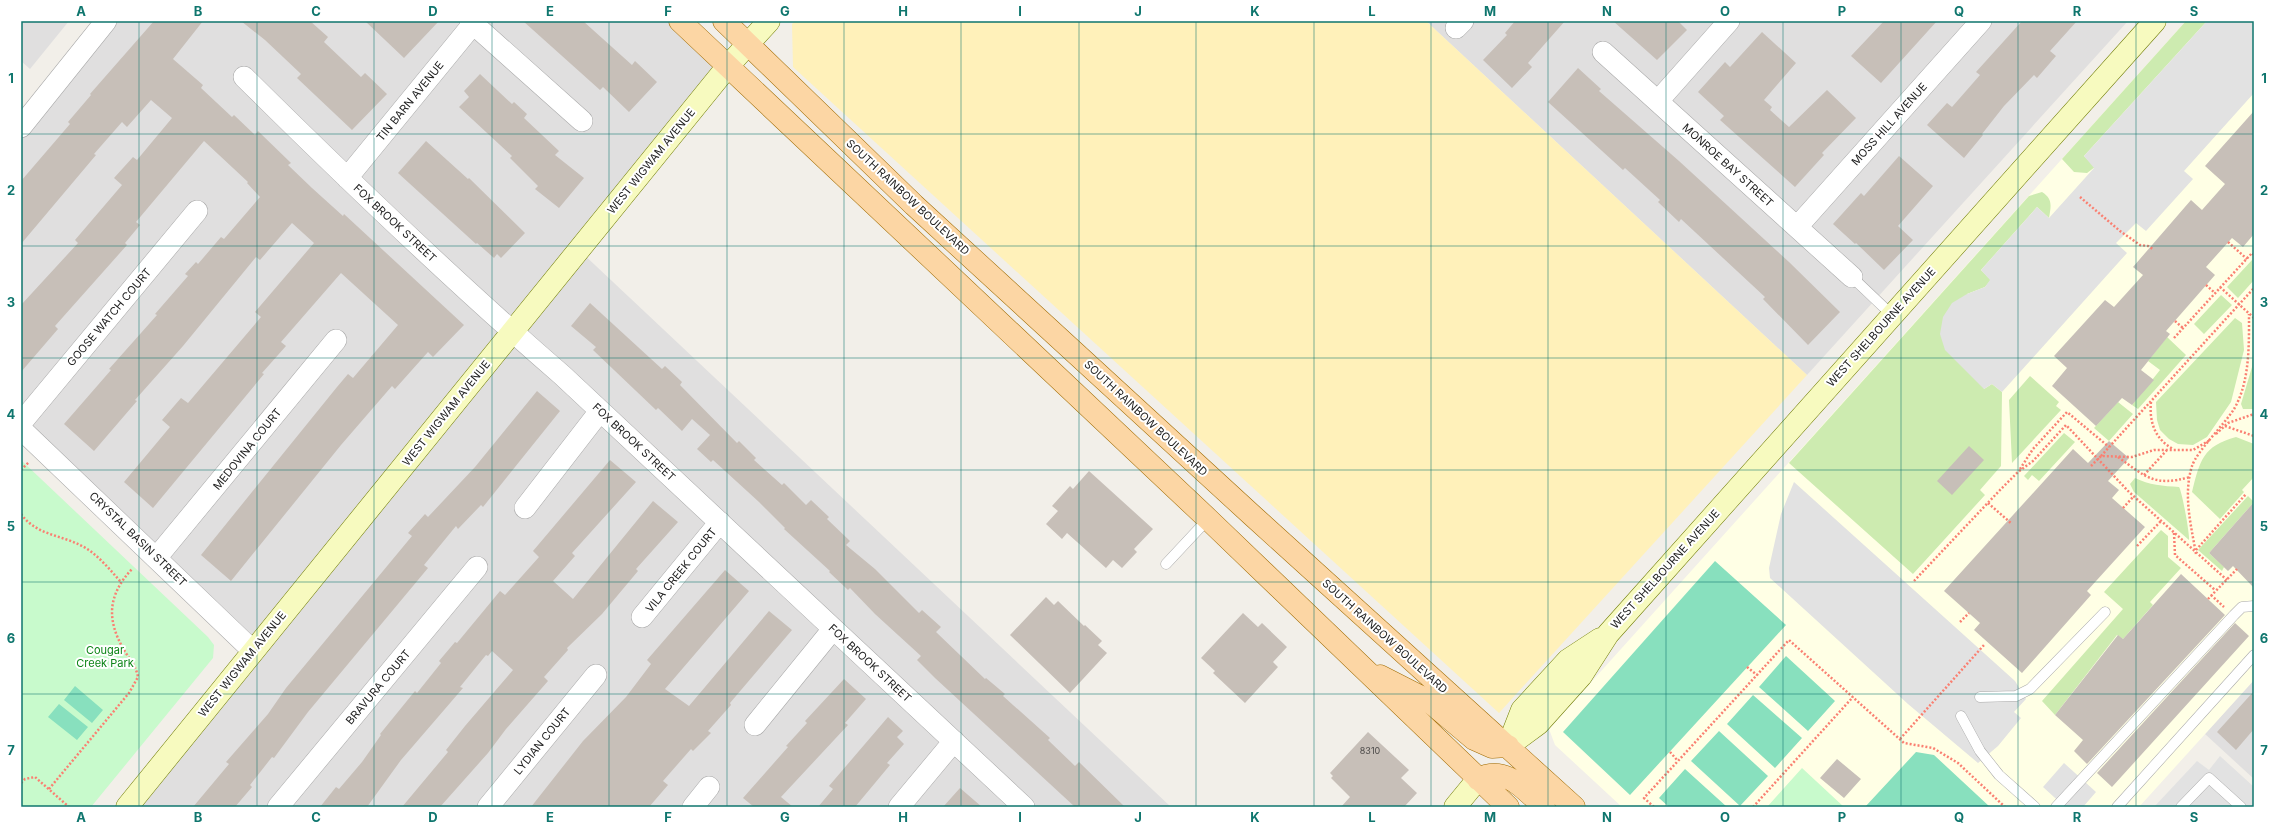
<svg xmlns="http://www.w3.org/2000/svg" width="2275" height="828" font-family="Inter,sans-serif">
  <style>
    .residential { fill: #e0dfdf }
    .education { fill: #ffffe5 }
    .grass { fill: #cdebb0 }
    .sand { fill: #fff1ba }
    .park { fill: #c8facc }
    .pitch { fill: #88e0be }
    .parking { fill: #e2e2e2 }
    .building { fill: #c7bfb8 }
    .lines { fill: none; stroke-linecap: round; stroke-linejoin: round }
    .lane-casing { stroke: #a9a9a9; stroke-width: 11 }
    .street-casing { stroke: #a9a9a9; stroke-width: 22 }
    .secondary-casing { stroke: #707d05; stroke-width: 23 }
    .primary-casing { stroke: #a06b00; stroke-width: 23 }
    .path { stroke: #fa8072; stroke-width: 2.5; stroke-dasharray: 2 2; stroke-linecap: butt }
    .lane { stroke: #fff; stroke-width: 10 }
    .street { stroke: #fff; stroke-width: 21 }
    .secondary { stroke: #f7fabf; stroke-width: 22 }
    .primary { stroke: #fcd6a4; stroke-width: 22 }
    .grid { fill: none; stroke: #0f766e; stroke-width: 1; stroke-opacity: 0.55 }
    .labels { text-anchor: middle; stroke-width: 4; stroke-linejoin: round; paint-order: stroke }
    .number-label { font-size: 9px; fill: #4b4948 }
    .street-label { font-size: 11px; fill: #222; stroke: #fff }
    .park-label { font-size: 11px; fill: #0c8416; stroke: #fff }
    .neatline { fill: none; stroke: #0f766e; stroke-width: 1.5 }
    .grid-label { font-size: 13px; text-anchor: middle; font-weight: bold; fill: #0f766e }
  </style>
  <rect width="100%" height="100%" fill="#f2efe9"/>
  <path class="residential" d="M21,21H69L30,69L21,61Z
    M106,21H680L728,66L579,250L1171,807H127L253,651L21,432V127Z
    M1426,21H2128L1807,375Z
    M2254,680V779L2205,734Z"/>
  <path class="education" d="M2186,21H2254V680L2139,807H1622L1555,745L1549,729Z"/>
  <path class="grass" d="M2186,21H2207L2084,156L2095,167L2087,173L2074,172L2062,159Z
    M2042,192C2053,199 2051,206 2049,218L2037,207L1981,270L1991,280L1985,287L1967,294L1984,389L1992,384L2002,392L2001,466L1980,490L1985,495L1913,574L1789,463L2029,196Z
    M2252,260L2254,280L2238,298L2227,287Z
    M2221,295L2232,305L2204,334L2194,324Z
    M2235,318L2242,323L2244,350L2231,402L2207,437L2193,445L2178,444L2169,439L2160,430L2157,420L2156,402Z
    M2167,337L2186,355L2138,409L2132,405L2160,370L2148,361Z
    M2254,341V409H2243L2241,404L2252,367Z
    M2030,376L2059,402L2056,406L2061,410L2012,463L2009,400Z
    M2118,402L2133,414L2109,441L2094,428Z
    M2064,433L2075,442L2039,481L2032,475L2028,480L2024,476Z
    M2236,437L2254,444V477L2242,490L2244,492L2220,519L2192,492C2200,460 2203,446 2236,437Z
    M2135,478C2149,485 2163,486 2179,487C2182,491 2190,535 2189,540L2134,492L2130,484Z
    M2248,496L2254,502L2209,553L2224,567L2222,571L2198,550Z
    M2161,530L2168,536V557L2181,568L2150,602L2153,605L2123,639L2117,635L2055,715L2042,701L2123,609L2104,592Z"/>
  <path class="sand" d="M795,21H1426L1807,375L1499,713L793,67L792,24Z"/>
  <path class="park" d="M21,460L208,637L214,645L213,658L91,807H21Z
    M1802,768L1844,807H1767Z"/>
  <path class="pitch" d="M1715,561L1786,625L1630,795L1563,732Z
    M1786,656L1835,701L1808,731L1759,687Z
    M75,686L103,710L92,723L64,700Z
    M1753,695L1802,738L1775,768L1727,724Z
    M59,704L88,727L77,740L48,717Z
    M1719,731L1768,776L1740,806L1691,761Z
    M1916,752L1934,755L1990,807H1865Z
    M1685,769L1727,807H1669L1659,798Z"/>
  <path class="parking" d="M2207,21H2254V93L2184,171L2193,179L2146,231L2136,223L2116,243L2127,253L2002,392L1992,384L1984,389L1945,350L1940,334L1943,317L1952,303L1967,294L1985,287L1990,280L1981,270L2037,207L2049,218L2094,168L2084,156Z
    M1794,482L2015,681L2026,699L2014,712L2021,718L1998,746L1978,763L1908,704L1770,578L1769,568L1781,514Z
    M2220,756L2254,787V807H2154L2197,761L2209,770Z
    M2064,763L2096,792L2083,807H2065L2043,787Z"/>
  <path class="building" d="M154,21H203L173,59L203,85L201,88L232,117L234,115L255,135L258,131L291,163L288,165L312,188L343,216L344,214L464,325L433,357L428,352L395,389L392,386L341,445L231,581L201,555L337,387L348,374L353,378L398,325L341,273L281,342L286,346L262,373L264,374L153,508L124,482L170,427L162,420L181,398L188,403L261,317L255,312L314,243L292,223L260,260L256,257L183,346L135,400L137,401L94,451L64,424L111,370L109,369L157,315L155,314L188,276L185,274L196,262L198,264L221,237L224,239L260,197L247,183L248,182L204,141L136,222L140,225L125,243L127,245L55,326L58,329L21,372V305L78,243L75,240L122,185L114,178L133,157L137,160L172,118L151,100L127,127L122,122L94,154L96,155L21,244V181L70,124L68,122L91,95L90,94Z
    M241,21H310L328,37L324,42L361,77L365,73L387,94L352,130L297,78L301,74L265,40Z
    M365,21H439L404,58Z
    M523,21H583L632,65L635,61L657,82L629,112L603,87L600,90Z
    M1515,21H1565L1528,63L1532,67L1512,88L1483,60L1507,35L1505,33Z
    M1613,21H1678L1687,30L1657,60Z
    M1884,21H1937L1881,83L1851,56Z
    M2022,21H2077L2050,51L2056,56L2037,78L2034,75L2004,106L1982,134L1983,135L1964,158L1927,125L1947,103L1952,107L1980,75L1976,72Z
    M1762,32L1796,63L1764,100L1772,107L1770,110L1789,127L1827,90L1856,118L1822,153L1824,155L1795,187L1720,120L1724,116L1698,92L1725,62L1730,67Z
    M1578,68L1601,89L1599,91L1679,161L1789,262L1840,312L1808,345L1763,299L1765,297L1681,219L1679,222L1658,202L1660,200L1625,168L1623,170L1548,102Z
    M480,74L512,104L514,102L527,114L524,118L559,151L555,155L584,178L559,208L535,189L538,186L510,158L512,156L459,107L469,97L464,91Z
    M2254,111V234L2243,247L2232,238L2206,267L2215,275L2166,331L2170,334L2141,370L2154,380L2132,405L2122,398L2096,426L2052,386L2067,368L2054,356L2105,300L2114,307L2143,275L2133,267L2191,200L2202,210L2225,184L2205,166Z
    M426,141L468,179L469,178L525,233L501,258L497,254L494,258L477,243L476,244L398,173Z
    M1899,156L1933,186L1898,226L1913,240L1884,270L1856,243L1855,244L1833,224L1861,193L1864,196Z
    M590,303L662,369L665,366L682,382L680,385L737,443L739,441L756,458L754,460L782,485L784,483L806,505L811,500L829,517L827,519L850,541L846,545L875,569L919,613L922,610L941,627L936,632L985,679L986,678L1005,694L1003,696L1050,738L1048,740L1075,766L1079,762L1125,807H1075L935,678L917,660L921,656L875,614L850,588L848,590L829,572L830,571L784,529L785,528L759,502L713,460L711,462L697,449L710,435L692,419L682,431L658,408L656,410L593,350L596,347L571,326Z
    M537,391L560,411L483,507L481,505L458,529L456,526L424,565L428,568L308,712L274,758L272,757L250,785L252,787L235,807H193L229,764L226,762L268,714L286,688L412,536L408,533L425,514L428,517L475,467Z
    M2109,441L2129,458L2108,481L2119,490L2112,498L2145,527L2087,591L2091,595L2022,673L1974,630L1980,623L1944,591L2073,449L2088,463Z
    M1969,446L1984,460L1952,495L1937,481Z
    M610,460L636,482L572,553L575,556L553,581L573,599L653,501L678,522L636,569L638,571L602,614L567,648L568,650L544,677L548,681L506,729L488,753L440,807H402L448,752L446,750L465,726L513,670L492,651L488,656L486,655L460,687L463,688L401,760L367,807H320L336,787L339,789L362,762L381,735L380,734L415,691L417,693L441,663L439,661L455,642L457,643L500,591L505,595L539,557L533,551Z
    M1089,471L1153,529L1134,549L1137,552L1122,568L1113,560L1106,568L1067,533L1062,539L1046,524L1058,511L1052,506L1070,486L1073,489Z
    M2254,502V588L2233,566L2228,571L2209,553Z
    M725,570L749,591L665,689L689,706L769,611L792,630L730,703L731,705L708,731L711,733L693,751L691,749L663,781L668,785L649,807H531L583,741L626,697L651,664L647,660Z
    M2181,574L2225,615L2087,764L2074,751L2083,740L2055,715L2118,635L2123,639Z
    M1046,597L1054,605L1058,601L1084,626L1085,625L1102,641L1098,645L1107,653L1070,693L1010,635Z
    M1243,613L1258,627L1262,623L1287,647L1273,662L1278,667L1245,703L1213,673L1215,671L1201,658Z
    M2235,623L2249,636L2112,787L2097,773Z
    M844,679L866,699L845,723L848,725L781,797L793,807H754L743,798L788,747L786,746L807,723L805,721Z
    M2254,691V729L2236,750L2217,732Z
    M888,717L903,731L897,737L904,744L887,763L890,765L855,807H818L833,789L829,786Z
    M1368,732L1409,770L1401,778L1417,793L1404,807H1341L1350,797L1331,778L1333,776L1330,773Z
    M1837,759L1861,779L1844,798L1820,778Z
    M960,788L982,807H943Z"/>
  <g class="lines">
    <g class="lane-casing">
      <path id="lane" d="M1852,277L1892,315
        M1166,564L1208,519
        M1980,697L2016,696L2030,689L2105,612
        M1961,716L1980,751L1999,775L2035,807
        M2056,807L2234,615L2242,607L2254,606
        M2117,807L2254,655
        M2181,807L2209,778L2241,807"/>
    </g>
    <g class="street-casing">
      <path id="street" d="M470,21L582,121
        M1456,28L1463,21
        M1603,52L1852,277
        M244,77C347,179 452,280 562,375L1024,807
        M1658,101L1729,21
        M21,127L106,21
        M347,178L473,24
        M1797,227L1981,21
        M21,423L197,211
        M21,429L253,651
        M525,508L600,411
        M157,557L336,340
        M642,617L720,522
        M755,725L833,629
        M278,807L477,567
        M488,807L596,675
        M693,807L709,787
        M899,807L954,741"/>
    </g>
    <g class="secondary-casing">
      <path id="secondary" d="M1508,746L1538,724L1581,676L1608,634L2155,21
        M1508,746L1522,710L1568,660L1600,639
        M127,807L728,66L769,21
        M1455,807L1478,779"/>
    </g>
    <g class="primary-casing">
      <path id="primary" d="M680,21L1208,519L1508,807
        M724,21L914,205L1254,517L1574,807
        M1380,676L1429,701L1474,739L1492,747L1508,746
        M1478,779C1506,765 1524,789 1544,807"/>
    </g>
    <path class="path" d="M2080,197L2120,231L2140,245L2148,246L2153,249
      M2228,242L2247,259
      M2206,285L2215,293
      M2220,287L2254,318
      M2175,321L2183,328
      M2174,338L2252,253L2254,255
      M2151,402C2149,422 2155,439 2173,449
      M2225,426L2254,436
      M2216,434L2228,423L2254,414
      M2101,456L2254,288
      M2118,457C2146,477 2154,487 2190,477
      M2091,466L2101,456L2132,457L2154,450H2193L2210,440
      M2020,469L2033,449L2067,412L2109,447
      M21,470L29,462
      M2144,475L2167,450
      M1988,503L2012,524
      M2123,508L2133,497
      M21,514C36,535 61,535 80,545C97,553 109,569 121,582
      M2174,533L2175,555L2215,590
      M2137,546L2161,521
      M2196,550L2246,494
      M2196,554C2191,525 2183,495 2192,466C2197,451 2224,425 2234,409C2250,382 2249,344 2249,314
      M1914,581L2000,490L2018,472L2033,461L2066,425L2129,492L2227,580
      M2211,595L2224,607
      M2208,599L2237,569
      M1960,622L1969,613
      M1747,667L1757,675
      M1900,739L1984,645
      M1670,752L1678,761
      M21,783L25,779L35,777L69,807
      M49,789L129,693L138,677C136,666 130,660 124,650C106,619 108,595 132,569
      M1654,807L1644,798L1789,640L1904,743L1933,748L1958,763L2005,807
      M1753,807L1853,697"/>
    <use href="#lane" class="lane"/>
    <use href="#street" class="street"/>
    <use href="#secondary" class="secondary"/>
    <use href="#primary" class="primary"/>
  </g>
  <path class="grid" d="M139,21V807M257,21V807M374,21V807M492,21V807M609,21V807M727,21V807M844,21V807M961,21V807M1079,21V807M1196,21V807M1314,21V807M1431,21V807M1548,21V807M1666,21V807M1783,21V807M1901,21V807M2018,21V807M2136,21V807M21,134H2254M21,246H2254M21,358H2254M21,470H2254M21,582H2254M21,694H2254"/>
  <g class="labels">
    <g class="number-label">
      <text x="1370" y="754">8310</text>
    </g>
    <g class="street-label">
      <text transform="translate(410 101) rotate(-51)" y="4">TIN BARN AVENUE</text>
      <text transform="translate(1889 124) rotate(-48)" y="4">MOSS HILL AVENUE</text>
      <text transform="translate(651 161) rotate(-51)" y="4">WEST WIGWAM AVENUE</text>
      <text transform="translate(1728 165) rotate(42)" y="4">MONROE BAY STREET</text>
      <text transform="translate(908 197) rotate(43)" y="4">SOUTH RAINBOW BOULEVARD</text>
      <text transform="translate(395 223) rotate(43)" y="4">FOX BROOK STREET</text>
      <text transform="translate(109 317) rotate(-50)" y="4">GOOSE WATCH COURT</text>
      <text transform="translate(1881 327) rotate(-48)" y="4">WEST SHELBOURNE AVENUE</text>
      <text transform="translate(446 413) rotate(-51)" y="4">WEST WIGWAM AVENUE</text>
      <text transform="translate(1146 418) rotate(43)" y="4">SOUTH RAINBOW BOULEVARD</text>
      <text transform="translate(634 442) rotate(43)" y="4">FOX BROOK STREET</text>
      <text transform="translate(247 449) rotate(-51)" y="4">MEDOVINA COURT</text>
      <text transform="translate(138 539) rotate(44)" y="4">CRYSTAL BASIN STREET</text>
      <text transform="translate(1665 569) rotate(-48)" y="4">WEST SHELBOURNE AVENUE</text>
      <text transform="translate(681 570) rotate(-51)" y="4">VILA CREEK COURT</text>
      <text transform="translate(1385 636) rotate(42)" y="4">SOUTH RAINBOW BOULEVARD</text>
      <text transform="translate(870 663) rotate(43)" y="4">FOX BROOK STREET</text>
      <text transform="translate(242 664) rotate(-51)" y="4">WEST WIGWAM AVENUE</text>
      <text transform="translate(378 687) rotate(-50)" y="4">BRAVURA COURT</text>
      <text transform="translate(542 741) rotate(-51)" y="4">LYDIAN COURT</text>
    </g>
    <g class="park-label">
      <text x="105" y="654">Cougar<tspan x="105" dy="13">Creek Park</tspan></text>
    </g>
  </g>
  <rect width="2275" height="828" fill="none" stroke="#ffffff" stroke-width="44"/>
  <rect x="22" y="22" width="2231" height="784" class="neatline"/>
  <g class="grid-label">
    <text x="81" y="16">A</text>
    <text x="198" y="16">B</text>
    <text x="316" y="16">C</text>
    <text x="433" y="16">D</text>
    <text x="550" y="16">E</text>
    <text x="668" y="16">F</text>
    <text x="785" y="16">G</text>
    <text x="903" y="16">H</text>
    <text x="1020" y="16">I</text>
    <text x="1138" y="16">J</text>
    <text x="1255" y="16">K</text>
    <text x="1372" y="16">L</text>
    <text x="1490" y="16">M</text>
    <text x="1607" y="16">N</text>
    <text x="1725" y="16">O</text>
    <text x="1842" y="16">P</text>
    <text x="1959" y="16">Q</text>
    <text x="2077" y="16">R</text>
    <text x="2194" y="16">S</text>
    <text x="11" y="83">1</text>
    <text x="2264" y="83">1</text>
    <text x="11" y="195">2</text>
    <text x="2264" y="195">2</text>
    <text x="11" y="307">3</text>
    <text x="2264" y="307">3</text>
    <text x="11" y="419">4</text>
    <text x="2264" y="419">4</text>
    <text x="11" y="531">5</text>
    <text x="2264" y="531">5</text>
    <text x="11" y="643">6</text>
    <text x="2264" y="643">6</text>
    <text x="11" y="755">7</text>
    <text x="2264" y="755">7</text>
    <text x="81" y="822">A</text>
    <text x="198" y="822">B</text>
    <text x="316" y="822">C</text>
    <text x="433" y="822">D</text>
    <text x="550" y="822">E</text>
    <text x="668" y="822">F</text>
    <text x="785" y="822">G</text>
    <text x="903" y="822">H</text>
    <text x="1020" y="822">I</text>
    <text x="1138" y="822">J</text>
    <text x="1255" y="822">K</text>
    <text x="1372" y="822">L</text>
    <text x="1490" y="822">M</text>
    <text x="1607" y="822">N</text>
    <text x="1725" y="822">O</text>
    <text x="1842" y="822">P</text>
    <text x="1959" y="822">Q</text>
    <text x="2077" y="822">R</text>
    <text x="2194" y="822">S</text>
  </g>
</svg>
